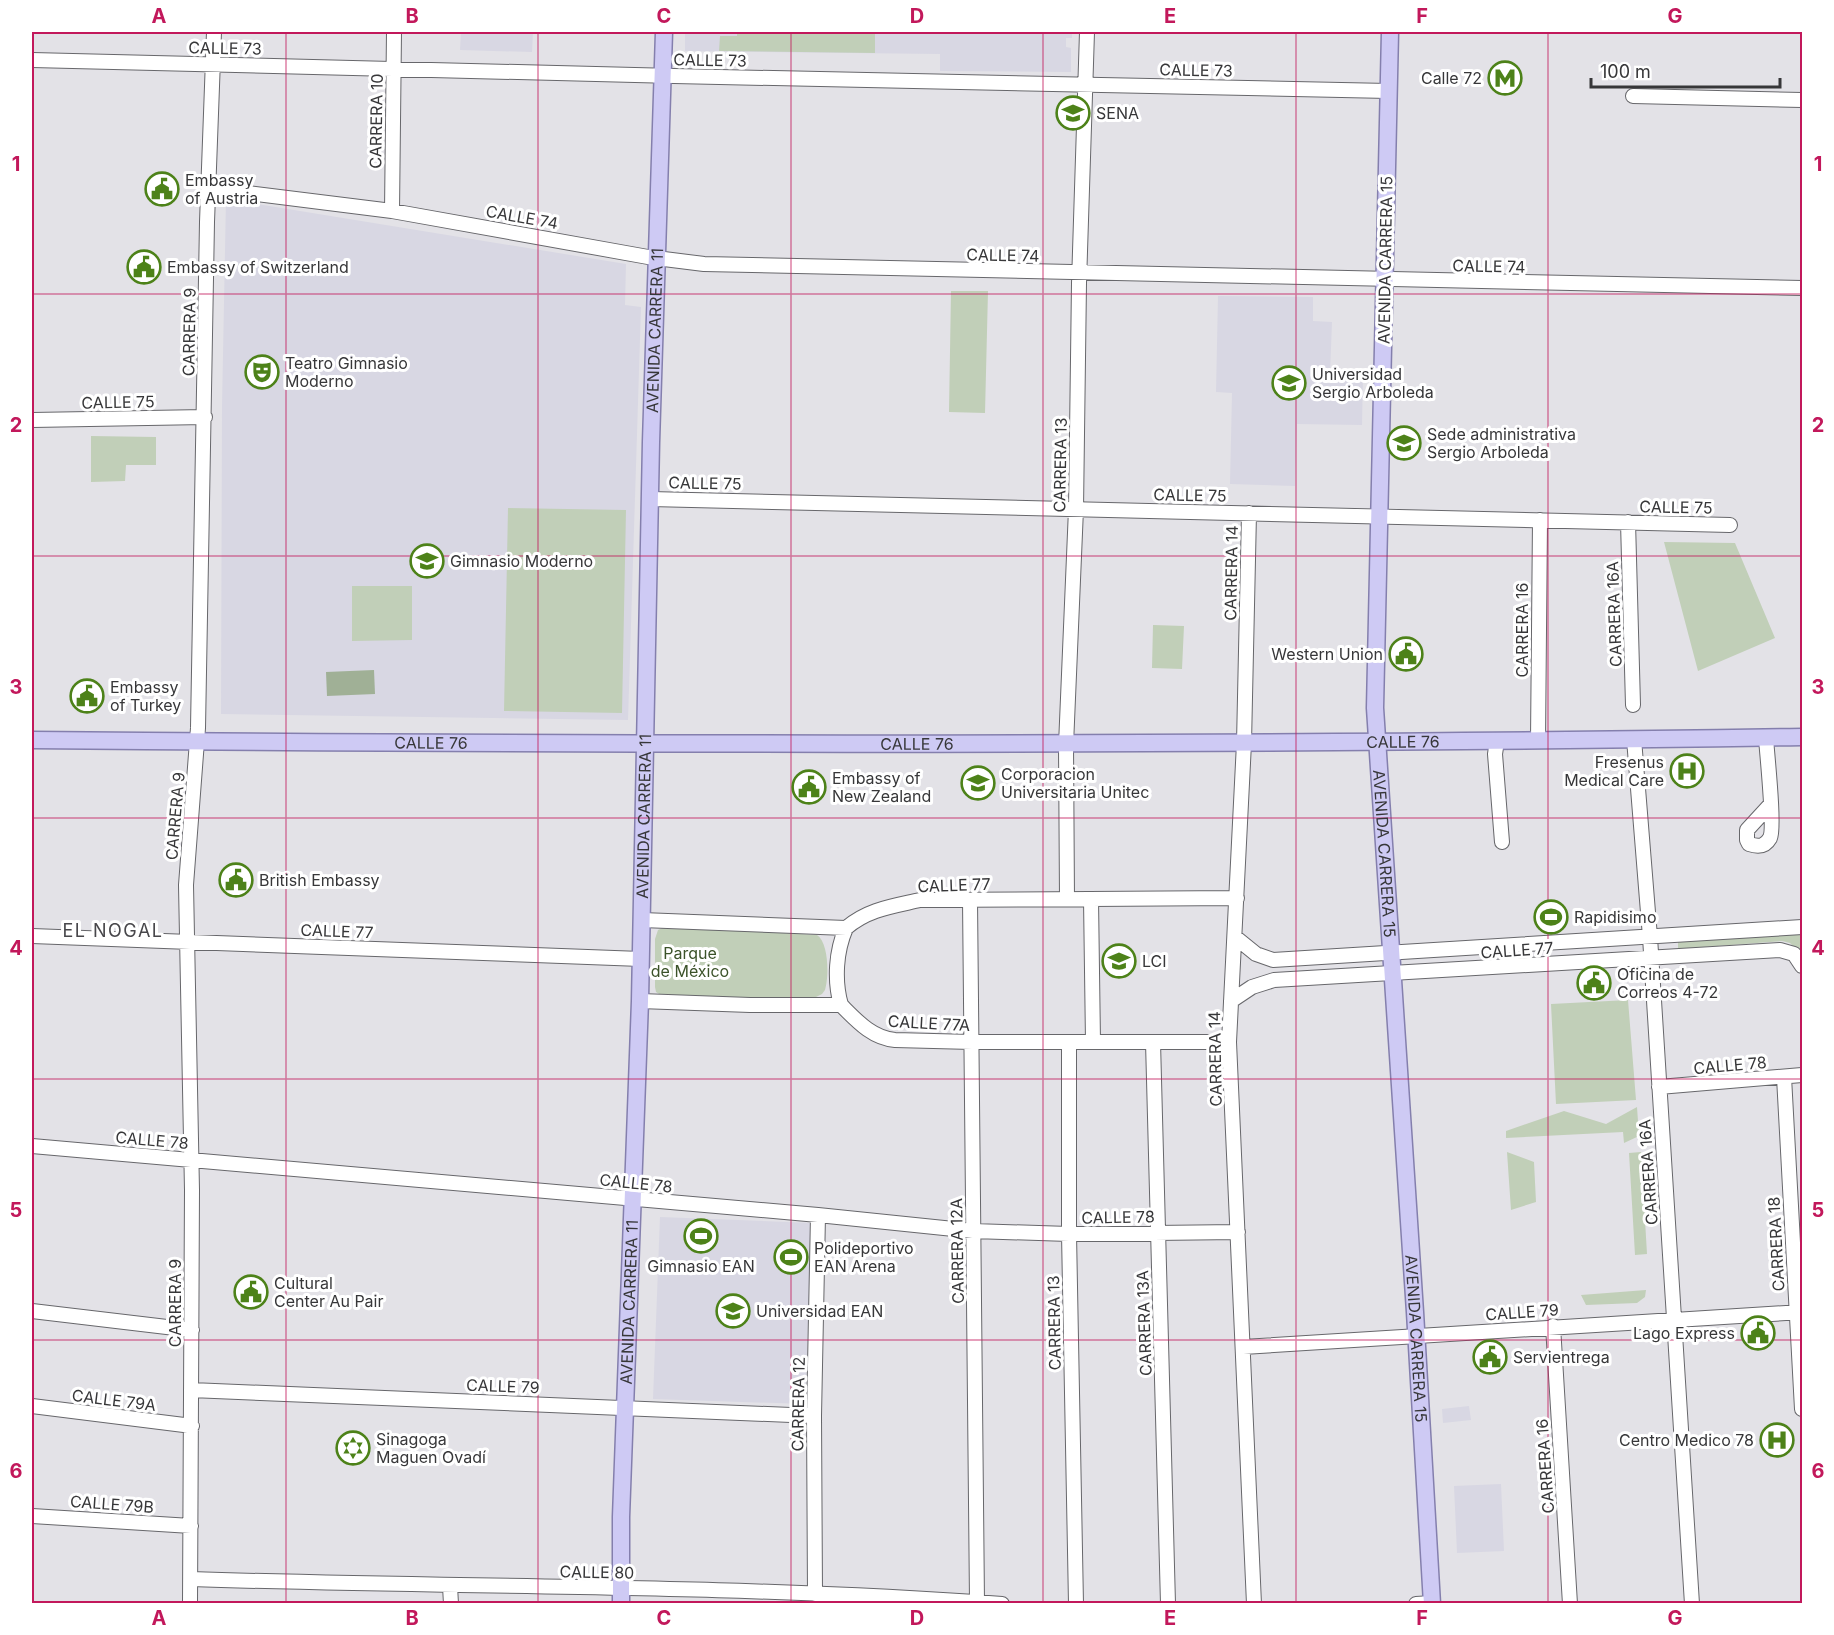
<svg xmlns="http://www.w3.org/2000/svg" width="1834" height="1635" font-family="Inter,sans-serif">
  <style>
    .built { fill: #d8d7e3 }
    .green { fill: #c1cfb8 }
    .water { fill: #a0b096 }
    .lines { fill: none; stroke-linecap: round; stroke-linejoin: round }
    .minor-casing { stroke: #67676b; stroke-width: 16 }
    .major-casing { stroke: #847fad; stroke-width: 19 }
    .minor { stroke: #fff; stroke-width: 14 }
    .major { stroke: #cecaf4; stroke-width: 16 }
    .grid { fill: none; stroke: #c2185b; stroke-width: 1.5; stroke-opacity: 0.55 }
    .labels { text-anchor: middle; stroke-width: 6; stroke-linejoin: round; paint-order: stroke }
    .street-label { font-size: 16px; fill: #373739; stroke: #fff }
    .poi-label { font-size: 16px; fill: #373739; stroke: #fff; text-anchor: start }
    .park-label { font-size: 16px; fill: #3b5229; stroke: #fff }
    .neighbourhood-label { font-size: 18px; letter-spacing: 1.5px; fill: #48474b; stroke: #fff }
    .neatline { fill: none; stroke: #c2185b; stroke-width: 2 }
    .grid-label { font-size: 20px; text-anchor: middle; font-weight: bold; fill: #c2185b }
  </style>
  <rect width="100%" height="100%" fill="#e3e2e7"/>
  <path class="built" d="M461,32H533L532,52L460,50Z
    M685,32H1072V38H1066V47L1071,48V72L940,71V54L685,51Z
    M226,199L626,264L625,305L641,307L628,720L221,714L222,407Z
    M1218,296L1313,297V321L1332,322L1330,374H1363L1362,425L1297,424L1295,486L1230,484L1232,393L1216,392Z
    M660,1217L812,1223L805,1404L653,1399Z
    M1469,1406L1471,1420L1443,1423L1442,1409Z
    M1501,1484L1504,1551L1457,1553L1454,1486Z"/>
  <path class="green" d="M737,32H875V53L719,51L720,36H737Z
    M951,291H988L985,413L949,412Z
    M91,436L156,437V465H126L125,481L91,482Z
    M508,508L626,510L622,713L504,711Z
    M1664,542L1735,543L1775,638L1698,671Z
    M352,586H412V640L352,641Z
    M1153,625L1184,626L1182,669L1152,668Z
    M667,926L817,935C829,943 829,977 825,990L822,994L812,999L664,997L656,992L655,987V939L658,930Z
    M1802,932V944L1799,952L1790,943L1782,941L1678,949V941Z
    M1628,1000L1636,1100L1556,1104L1551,1004Z
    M1637,1107L1639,1136L1624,1143L1623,1132L1506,1138V1131L1564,1111L1606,1124Z
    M1507,1152L1534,1162L1536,1202L1511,1210Z
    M1641,1152L1647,1254L1635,1255L1629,1153Z
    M1646,1290L1645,1297L1637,1303L1586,1305L1581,1295Z"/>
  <path class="water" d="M374,670L375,694L327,696L326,672Z"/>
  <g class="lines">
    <g class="minor-casing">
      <path id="minor" d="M32,60L674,76L1389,91
        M1633,96L1802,100
        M208,188L392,211L648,257L704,264L1802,288
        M392,211L394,32
        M32,420L205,417
        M650,499L1730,525
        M1249,513L1244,743L1229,1042L1254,1604
        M1628,522L1633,705
        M1766,738C1767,754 1775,828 1770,838C1765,847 1758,847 1749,844L1747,840V830L1770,805
        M1634,739L1650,937L1692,1604
        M1538,740L1540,520
        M1497,741L1495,754L1502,842
        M1067,899L1066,745L1076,509L1079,283L1087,32
        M1091,899L1093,1042
        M970,900L977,1602
        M642,920L846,928C868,909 894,906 920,900L1237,898
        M32,936L641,959
        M1235,937L1256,954L1273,960L1802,927
        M640,1001L750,1005H841C857,1021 872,1038 895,1040L972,1042H1229
        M1231,1001L1252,987L1274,980L1780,950L1794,954L1802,966
        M841,1005C834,980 836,951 846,928
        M1069,1042V1234L1076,1604
        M1153,1042L1168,1604
        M1784,1077L1802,1409
        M1659,1087L1802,1075
        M32,1146L818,1215L973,1231L1069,1234L1238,1232
        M32,1311L192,1330
        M1553,1326L1570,1604
        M1243,1347L1802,1312
        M191,1390L814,1416
        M32,1406L192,1426
        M32,1516L191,1526
        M191,1579C461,1588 732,1584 1002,1604
        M450,1586L451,1604
        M815,1594L814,1416L818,1215
        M190,1604L192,1190L186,885L198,728L207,222L214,32
        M1416,1604L1432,1603"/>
    </g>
    <g class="major-casing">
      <g id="major">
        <path id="s1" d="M1390,32L1375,708L1415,1312L1432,1604"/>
        <path id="s2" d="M32,740C622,745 1212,746 1802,737"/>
        <path id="s3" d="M621,1604V1517L640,1001L651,442L664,32"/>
      </g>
    </g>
    <use href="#minor" class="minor"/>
    <use href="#major" class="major"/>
  </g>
  <path class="grid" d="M286,32V1604M538,32V1604M791,32V1604M1043,32V1604M1296,32V1604M1548,32V1604M32,294H1802M32,556H1802M32,818H1802M32,1079H1802M32,1340H1802"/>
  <defs>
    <g id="metro-ring" transform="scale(1.725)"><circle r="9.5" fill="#fff" stroke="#4d8219" stroke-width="1.5"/><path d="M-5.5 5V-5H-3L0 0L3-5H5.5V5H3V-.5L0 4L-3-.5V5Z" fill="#4d8219"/></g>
    <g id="university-ring" transform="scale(1.725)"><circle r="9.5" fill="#fff" stroke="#4d8219" stroke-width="1.5"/><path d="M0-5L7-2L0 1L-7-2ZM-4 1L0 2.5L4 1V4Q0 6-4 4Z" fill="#4d8219"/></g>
    <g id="civic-ring" transform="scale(1.725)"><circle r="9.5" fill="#fff" stroke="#4d8219" stroke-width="1.5"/><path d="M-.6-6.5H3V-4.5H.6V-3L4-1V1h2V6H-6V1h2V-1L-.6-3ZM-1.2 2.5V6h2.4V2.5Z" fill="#4d8219"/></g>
    <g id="theatre-ring" transform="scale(1.725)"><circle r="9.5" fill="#fff" stroke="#4d8219" stroke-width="1.5"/><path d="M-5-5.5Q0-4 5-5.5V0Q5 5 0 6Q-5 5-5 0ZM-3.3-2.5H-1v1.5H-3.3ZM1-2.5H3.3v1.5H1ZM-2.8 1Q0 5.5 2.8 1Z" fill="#4d8219"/></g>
    <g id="school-ring" transform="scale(1.725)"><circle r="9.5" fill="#fff" stroke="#4d8219" stroke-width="1.5"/><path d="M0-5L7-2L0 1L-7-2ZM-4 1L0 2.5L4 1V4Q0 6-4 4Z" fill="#4d8219"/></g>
    <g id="hospital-ring" transform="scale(1.725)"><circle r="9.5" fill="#fff" stroke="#4d8219" stroke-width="1.5"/><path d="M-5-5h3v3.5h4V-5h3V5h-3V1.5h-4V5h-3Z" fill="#4d8219"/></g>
    <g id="stadium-ring" transform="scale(1.725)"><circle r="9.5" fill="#fff" stroke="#4d8219" stroke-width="1.5"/><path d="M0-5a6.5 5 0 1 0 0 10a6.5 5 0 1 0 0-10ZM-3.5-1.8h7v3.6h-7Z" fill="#4d8219"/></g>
    <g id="synagogue-ring" transform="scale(1.725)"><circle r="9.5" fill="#fff" stroke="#4d8219" stroke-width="1.5"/><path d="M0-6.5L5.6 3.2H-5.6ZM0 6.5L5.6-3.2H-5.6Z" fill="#4d8219"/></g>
  </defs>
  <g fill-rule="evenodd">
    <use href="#metro-ring" x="1505" y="78"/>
    <use href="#university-ring" x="1073" y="113"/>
    <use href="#civic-ring" x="162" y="189"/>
    <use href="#civic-ring" x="144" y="267"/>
    <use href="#theatre-ring" x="262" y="372"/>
    <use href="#university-ring" x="1289" y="383"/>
    <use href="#university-ring" x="1404" y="443"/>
    <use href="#school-ring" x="427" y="561"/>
    <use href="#civic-ring" x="1406" y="654"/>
    <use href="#civic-ring" x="87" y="696"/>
    <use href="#hospital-ring" x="1687" y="771"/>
    <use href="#university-ring" x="978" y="783"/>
    <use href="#civic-ring" x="809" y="787"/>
    <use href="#civic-ring" x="236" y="880"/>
    <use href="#stadium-ring" x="1551" y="917"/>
    <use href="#university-ring" x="1119" y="961"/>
    <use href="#civic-ring" x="1594" y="983"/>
    <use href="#stadium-ring" x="701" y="1236"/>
    <use href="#stadium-ring" x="791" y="1257"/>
    <use href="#civic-ring" x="251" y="1292"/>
    <use href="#university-ring" x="733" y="1311"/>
    <use href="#civic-ring" x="1758" y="1333"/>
    <use href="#civic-ring" x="1490" y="1357"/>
    <use href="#hospital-ring" x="1777" y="1440"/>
    <use href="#synagogue-ring" x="353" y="1448"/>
  </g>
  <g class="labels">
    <g class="street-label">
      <text transform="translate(225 48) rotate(1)" y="6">CALLE 73</text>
      <text transform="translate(710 60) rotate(1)" y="6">CALLE 73</text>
      <text transform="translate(1196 70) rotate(1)" y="6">CALLE 73</text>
      <text transform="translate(376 121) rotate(-89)" y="6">CARRERA 10</text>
      <text transform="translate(522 217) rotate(10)" y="6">CALLE 74</text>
      <text transform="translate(1003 255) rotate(1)" y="6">CALLE 74</text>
      <text transform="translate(1385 260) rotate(-89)" y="6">AVENIDA CARRERA 15</text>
      <text transform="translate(1489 266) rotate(1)" y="6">CALLE 74</text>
      <text transform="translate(189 332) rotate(-89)" y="6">CARRERA 9</text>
      <text dy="6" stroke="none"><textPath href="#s3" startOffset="1274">AVENIDA CARRERA 11</textPath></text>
      <text transform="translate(118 402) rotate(-1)" y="6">CALLE 75</text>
      <text transform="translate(1060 465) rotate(-89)" y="6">CARRERA 13</text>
      <text transform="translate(705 483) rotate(1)" y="6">CALLE 75</text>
      <text transform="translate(1190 495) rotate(1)" y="6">CALLE 75</text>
      <text transform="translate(1676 507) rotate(1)" y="6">CALLE 75</text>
      <text transform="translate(1231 573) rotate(-89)" y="6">CARRERA 14</text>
      <text transform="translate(1614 614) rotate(-92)" y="6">CARRERA 16A</text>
      <text transform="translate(1522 630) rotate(-90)" y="6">CARRERA 16</text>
      <text dy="6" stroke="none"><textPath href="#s2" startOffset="1371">CALLE 76</textPath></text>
      <text dy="6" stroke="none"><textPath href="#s2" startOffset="399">CALLE 76</textPath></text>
      <text dy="6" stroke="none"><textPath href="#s2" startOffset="885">CALLE 76</textPath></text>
      <text transform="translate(175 816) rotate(-85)" y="6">CARRERA 9</text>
      <text dy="6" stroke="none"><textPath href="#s3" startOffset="788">AVENIDA CARRERA 11</textPath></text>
      <text dy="6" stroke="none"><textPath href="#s1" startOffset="822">AVENIDA CARRERA 15</textPath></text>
      <text transform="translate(954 885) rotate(-2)" y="6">CALLE 77</text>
      <text transform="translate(337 931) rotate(2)" y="6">CALLE 77</text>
      <text transform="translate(1517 950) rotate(-4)" y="6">CALLE 77</text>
      <text transform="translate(929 1023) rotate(3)" y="6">CALLE 77A</text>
      <text transform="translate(1215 1059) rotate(-91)" y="6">CARRERA 14</text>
      <text transform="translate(1730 1065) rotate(-5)" y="6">CALLE 78</text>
      <text transform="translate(152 1140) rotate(5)" y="6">CALLE 78</text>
      <text transform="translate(1648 1172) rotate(-94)" y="6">CARRERA 16A</text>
      <text transform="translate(636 1183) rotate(6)" y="6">CALLE 78</text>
      <text transform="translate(1118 1217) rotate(-1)" y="6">CALLE 78</text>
      <text transform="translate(1776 1244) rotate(-93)" y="6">CARRERA 18</text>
      <text transform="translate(957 1251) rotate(-91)" y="6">CARRERA 12A</text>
      <text transform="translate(175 1303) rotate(-90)" y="6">CARRERA 9</text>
      <text dy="6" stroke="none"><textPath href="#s3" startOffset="302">AVENIDA CARRERA 11</textPath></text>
      <text transform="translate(1522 1312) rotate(-4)" y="6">CALLE 79</text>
      <text transform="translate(1054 1323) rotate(-91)" y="6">CARRERA 13</text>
      <text transform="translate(1144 1323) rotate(-92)" y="6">CARRERA 13A</text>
      <text dy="6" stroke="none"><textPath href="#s1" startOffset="1308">AVENIDA CARRERA 15</textPath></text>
      <text transform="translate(503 1386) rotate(2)" y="6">CALLE 79</text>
      <text transform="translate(114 1400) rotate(7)" y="6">CALLE 79A</text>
      <text transform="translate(798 1404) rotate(-89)" y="6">CARRERA 12</text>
      <text transform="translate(1545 1466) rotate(-94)" y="6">CARRERA 16</text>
      <text transform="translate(112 1504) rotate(4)" y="6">CALLE 79B</text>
      <text transform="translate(597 1572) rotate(1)" y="6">CALLE 80</text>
    </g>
    <g class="poi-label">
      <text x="1482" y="84" text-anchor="end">Calle 72</text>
      <text x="1096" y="119">SENA</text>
      <text x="185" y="186">Embassy<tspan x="185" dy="18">of Austria</tspan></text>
      <text x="167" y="273">Embassy of Switzerland</text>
      <text x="285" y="369">Teatro Gimnasio<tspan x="285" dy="18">Moderno</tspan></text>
      <text x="1312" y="380">Universidad<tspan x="1312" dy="18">Sergio Arboleda</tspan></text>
      <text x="1427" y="440">Sede administrativa<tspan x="1427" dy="18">Sergio Arboleda</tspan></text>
      <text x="450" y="567">Gimnasio Moderno</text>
      <text x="1383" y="660" text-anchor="end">Western Union</text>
      <text x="110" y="693">Embassy<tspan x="110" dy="18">of Turkey</tspan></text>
      <text x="1664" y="768" text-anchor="end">Fresenus<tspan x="1664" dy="18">Medical Care</tspan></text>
      <text x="1001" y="780">Corporacion<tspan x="1001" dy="18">Universitaria Unitec</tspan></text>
      <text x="832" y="784">Embassy of<tspan x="832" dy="18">New Zealand</tspan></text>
      <text x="259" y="886">British Embassy</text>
      <text x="1574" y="923">Rapidisimo</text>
      <text x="1142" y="967">LCI</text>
      <text x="1617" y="980">Oficina de<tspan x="1617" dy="18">Correos 4-72</tspan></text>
      <text x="814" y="1254">Polideportivo<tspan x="814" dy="18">EAN Arena</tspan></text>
      <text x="701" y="1272" text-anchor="middle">Gimnasio EAN</text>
      <text x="274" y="1289">Cultural<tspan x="274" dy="18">Center Au Pair</tspan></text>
      <text x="756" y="1317">Universidad EAN</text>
      <text x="1735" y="1339" text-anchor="end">Lago Express</text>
      <text x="1513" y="1363">Servientrega</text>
      <text x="376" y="1445">Sinagoga<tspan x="376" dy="18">Maguen Ovadí</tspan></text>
      <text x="1754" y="1446" text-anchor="end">Centro Medico 78</text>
    </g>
    <g class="park-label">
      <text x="690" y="959">Parque<tspan x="690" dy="18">de México</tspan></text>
    </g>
    <g class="neighbourhood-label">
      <text x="113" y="937">EL NOGAL</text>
    </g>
  </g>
  <rect width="1834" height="1635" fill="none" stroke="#ffffff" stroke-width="66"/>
  <path d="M1591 78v9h189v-9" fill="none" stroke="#373739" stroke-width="3"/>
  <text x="1600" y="78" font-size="18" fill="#373739" stroke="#ffffff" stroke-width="4.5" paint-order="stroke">100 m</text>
  <rect x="33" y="33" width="1768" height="1569" class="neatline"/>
  <g class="grid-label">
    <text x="159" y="23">A</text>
    <text x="412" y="23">B</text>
    <text x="664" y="23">C</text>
    <text x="917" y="23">D</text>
    <text x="1170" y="23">E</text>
    <text x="1422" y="23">F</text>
    <text x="1675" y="23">G</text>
    <text x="16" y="171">1</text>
    <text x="1818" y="171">1</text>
    <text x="16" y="432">2</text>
    <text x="1818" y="432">2</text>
    <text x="16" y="694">3</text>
    <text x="1818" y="694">3</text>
    <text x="16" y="955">4</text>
    <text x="1818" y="955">4</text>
    <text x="16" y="1217">5</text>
    <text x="1818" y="1217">5</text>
    <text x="16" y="1478">6</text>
    <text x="1818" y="1478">6</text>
    <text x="159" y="1625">A</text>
    <text x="412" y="1625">B</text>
    <text x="664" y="1625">C</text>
    <text x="917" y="1625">D</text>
    <text x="1170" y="1625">E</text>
    <text x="1422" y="1625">F</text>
    <text x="1675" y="1625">G</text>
  </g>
</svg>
